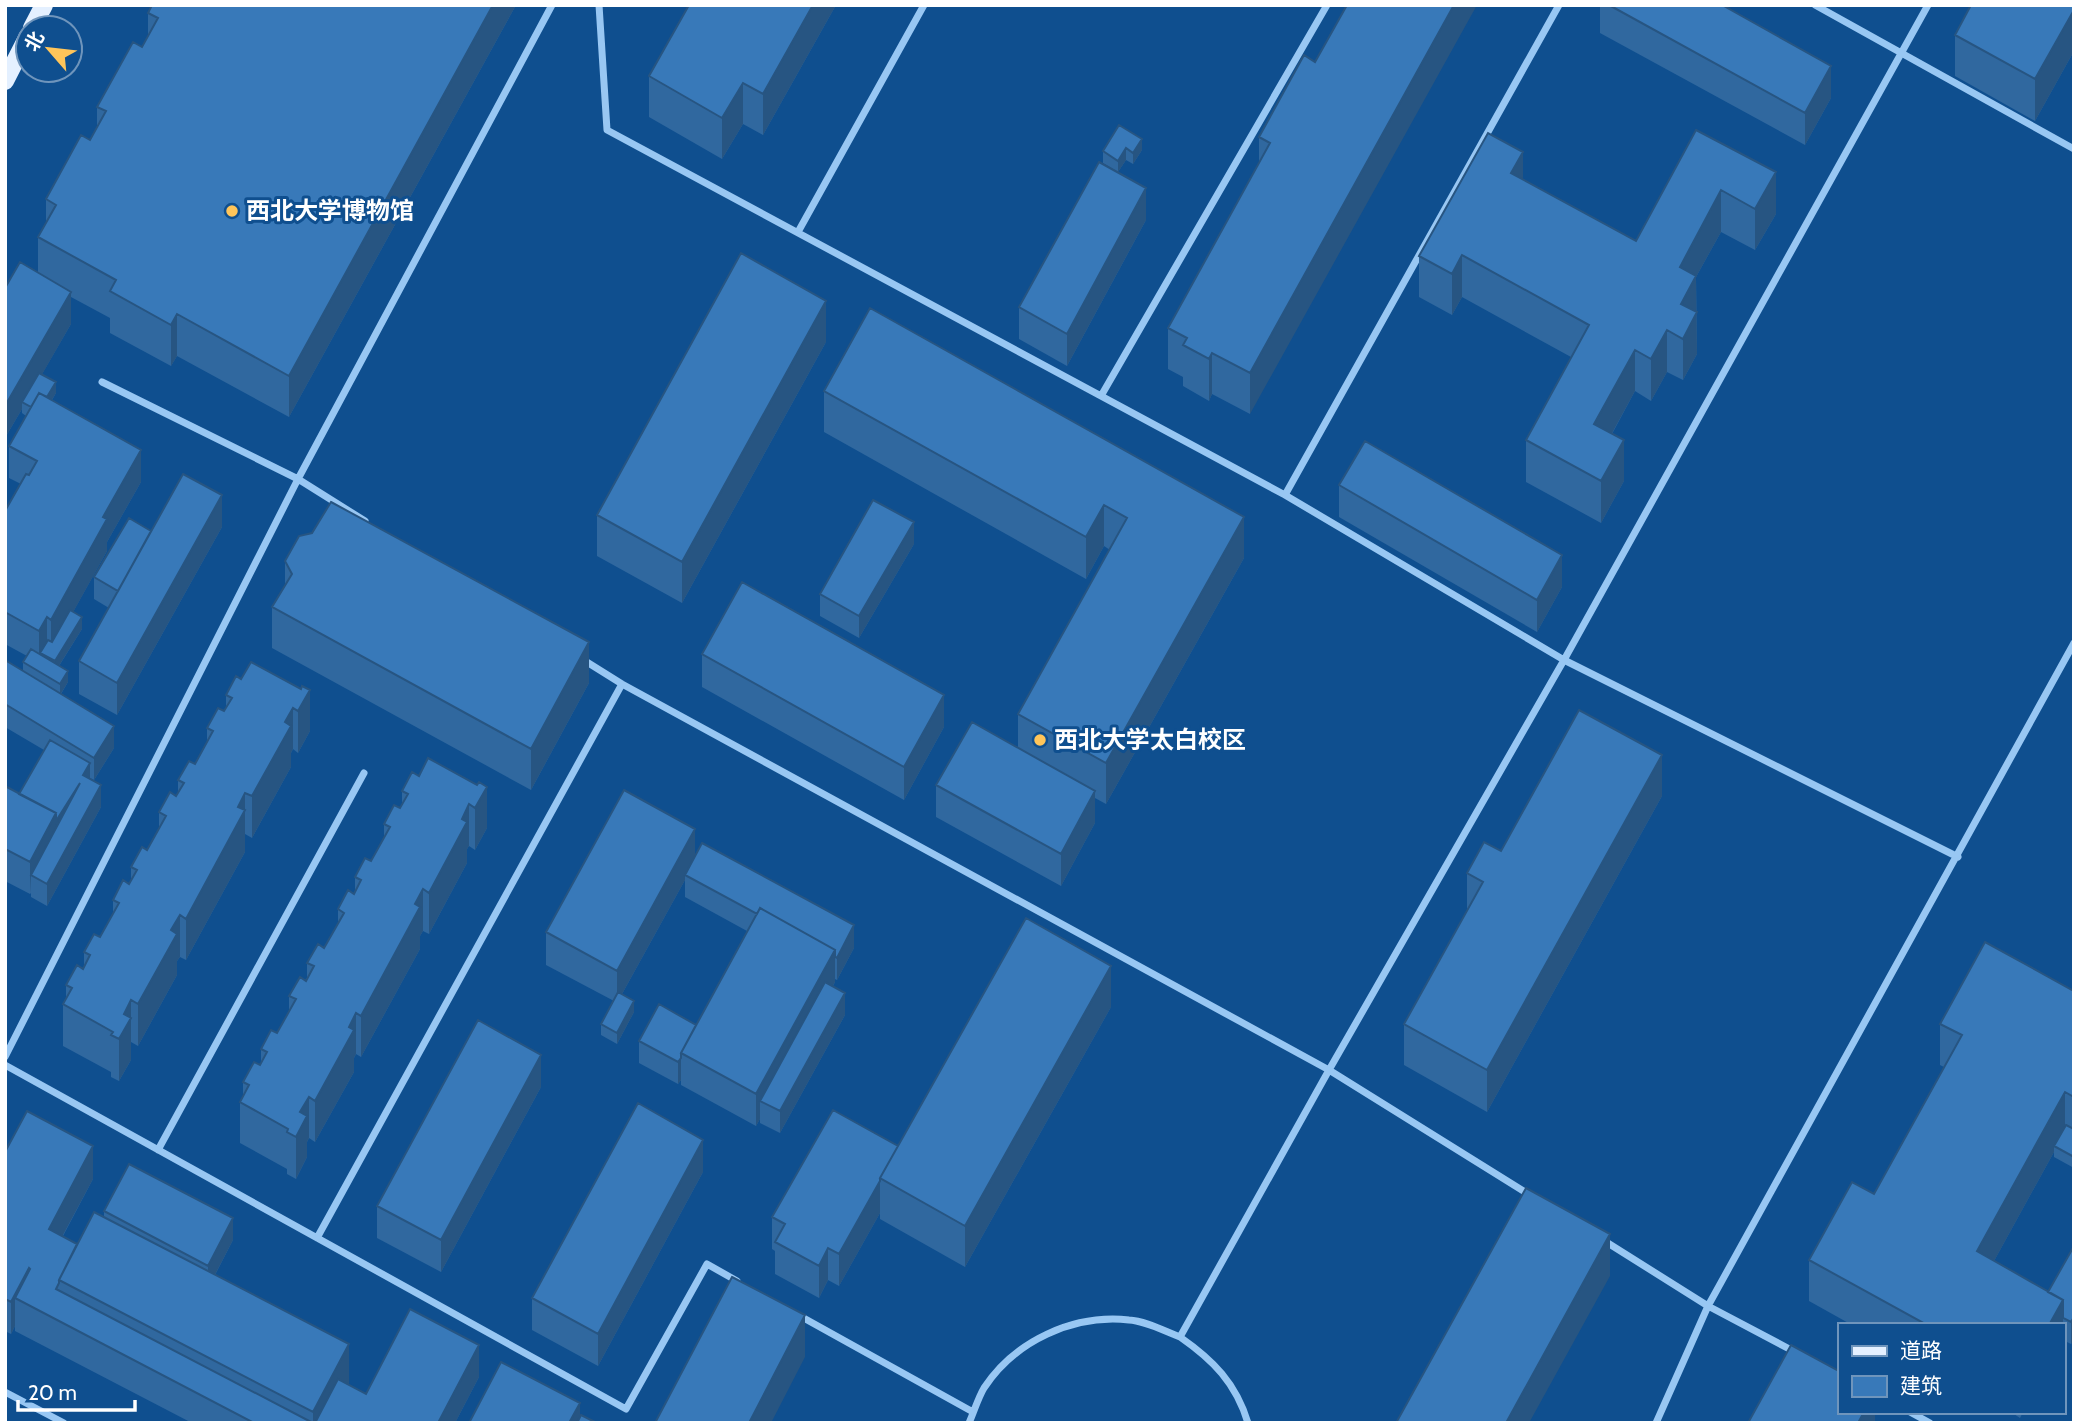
<svg xmlns="http://www.w3.org/2000/svg" width="2079" height="1428" font-family="Cabin,'Noto Sans SC',sans-serif">
  <style>
    .lines { fill: none; stroke-linecap: round; stroke-linejoin: round }
    .minor { stroke: #98c7f3; stroke-width: 7 }
    .primary { stroke: #e4f0ff; stroke-width: 18 }
    .wall { fill: #30689f }
    .shaded-wall { fill: #275582 }
    .building { fill: #3879b9; stroke: #275582; stroke-width: 2 }
    .poi-dot { fill: #ffc55a; stroke: #0f4f8f; stroke-width: 2.5 }
    .labels { text-anchor: middle; stroke-width: 6; stroke-linejoin: round; paint-order: stroke }
    .poi-label { font-size: 24px; font-weight: bold; fill: #fff; stroke: #0f4f8f; text-anchor: start }
  </style>
  <rect width="100%" height="100%" fill="#0f4f8f"/>
  <g class="lines">
    <path class="minor" d="M599,5L607,130L1285,495L1564,660L1958,857
      M1815,5L2074,149
      M798,232L924,5
      M1101,396L1327,5
      M1285,495L1559,5
      M365,521L298,479L552,5
      M582,659L622,684L1329,1070L1564,660L1928,5
      M5,1057L298,479L102,382
      M5,1065L626,1409L707,1264L737,1281
      M158,1150L364,773
      M317,1238L622,684
      M1603,1240L1708,1306L2074,643
      M800,1316L973,1412
      M1180,1337C1213,1360 1236,1383 1248,1423
      M5,1392L64,1423
      M1910,1412L1930,1423
      M969,1423C974,1412 978,1398 984,1388C1015,1341 1073,1314 1129,1320C1146,1321 1164,1331 1180,1337L1329,1070L1530,1195
      M1656,1423L1708,1306L1795,1352"/>
    <path class="primary" d="M32,28L44,5
      M5,81L28,36"/>
  </g>
  <path class="wall" d="M516,5L289,417L177,356L171,366L110,333V318L71,297V324L42,374L56,393L52,400L141,482L107,542V551L73,612L82,629L59,666L68,682L61,694L114,748L94,780L90,778L101,807L47,906L31,897V893L30,894L5,881V786L19,794L44,750L5,727V660L23,671V662L27,656L5,644V511L21,484L9,478V446L26,416L22,413V409L5,438L38,272V237L46,222V199L90,140L97,127V107L142,47L148,36V13Z
    M836,5L763,135L743,124L722,159L649,117V76Z
    M1600,5H1722L1831,98L1805,145L1600,33Z
    M2074,5V51L2035,121L1955,76V35Z
    M1304,55L1250,414L1212,394L1209,401L1183,386V377L1168,369V328L1259,163V137Z
    M1119,125L1142,150L1133,164L1126,160L1118,172L1103,163V151Z
    M1696,130L1776,214L1755,250L1721,232L1696,277L1697,354L1683,380L1667,372L1651,401L1635,391L1612,434L1624,481L1601,523L1526,482V440L1571,357L1462,297L1452,315L1419,297V256L1523,180L1636,241Z
    M1146,220L1067,366L1019,339V307Z
    M826,342L682,603L597,556V515Z
    M824,391L1244,558L1106,804L1095,798V823L1061,886L936,817V785L1018,748V714L1110,550L1104,546L1086,579L824,432Z
    M1339,485L1562,587L1537,632L1339,517Z
    M222,527L117,715L79,694V661L109,608L94,599V577L151,531Z
    M914,544L859,638L820,616V594Z
    M285,561L589,683L531,790L272,648V607L285,585Z
    M702,654L944,727L904,800L702,687Z
    M241,679L301,689L310,731L298,753L293,749L291,753V767L252,838L245,834V852L186,960L180,957L177,961V975L138,1046L131,1042V1060L119,1081L111,1077V1072L63,1046V1004L66,1000V985L83,969L84,967V952L100,937L113,913V900L129,884L131,881V867L147,850L159,829V812L176,796L178,793V780L195,764L207,742V728L224,711L226,708V695Z
    M419,776L477,785L487,828L475,850L469,846L467,849V863L429,934L423,931L420,936V949L361,1057L356,1054L354,1058V1072L315,1142L309,1138L307,1142V1157L296,1179L287,1174V1169L240,1143V1102L243,1096V1082L260,1065L261,1063V1049L277,1033L289,1012V996L307,978V963L324,948L338,923V909L354,894L355,890V877L371,861L384,837V824L402,805V791Z
    M1662,796L1487,1112L1404,1065V1024L1467,911V873L1501,851Z
    M695,856L854,948L837,980L835,979V982L833,986L845,1015L780,1133L760,1123V1119L756,1126L681,1085V1080L678,1084L639,1063V1041L696,1025L747,931L685,897V880L622,994L634,1012L617,1044L601,1035V1024L614,1001L546,965V932Z
    M2074,991V1168L2054,1157V1152L1994,1261L2048,1292L2074,1246V1339L2071,1344L2063,1340V1325H1852L1809,1301V1260L1874,1194L1944,1067L1940,1065V1024Z
    M1111,1007L965,1267L880,1219V1213L839,1286L828,1280L819,1298L775,1274V1251L772,1249V1217L898,1146Z
    M541,1087L441,1272L377,1238V1206Z
    M5,1152L93,1179L63,1236L77,1244L104,1217V1211L233,1240L215,1275L349,1385L366,1394L479,1377L455,1423H192L15,1331V1326L11,1334L5,1331Z
    M703,1172L598,1366L532,1330V1298Z
    M2011,1412H2023L2020,1418Z"/>
  <path class="shaded-wall" d="M493,5H516L289,417V376Z
    M813,5H836L763,135V94Z
    M1454,5H1477L1250,414V373Z
    M2074,10V51L2035,121V79Z
    M1831,66V98L1805,145V113Z
    M743,83V124L722,159V118Z
    M1142,139V150L1133,164V153Z
    M1126,148V160L1118,172V161Z
    M1523,152V193L1511,173Z
    M1776,172V214L1755,250V209Z
    M1146,188V220L1067,366V334Z
    M1721,190V232L1696,277L1697,354L1683,380V339L1680,267Z
    M1462,255V297L1452,315V274Z
    M71,292V324L25,404L22,402V409L5,438V406Z
    M826,301V342L682,603V562Z
    M177,314V356L171,366V325Z
    M1667,330V372L1651,401V359Z
    M1635,350V391L1594,466V424Z
    M1212,353V394L1209,401V359Z
    M56,382V393L38,423V412Z
    M1624,440V481L1601,523V481Z
    M141,450V482L107,542V551L51,652V620L103,517Z
    M222,495V527L117,715V683Z
    M1104,505V546L1086,579V537Z
    M1244,517V558L1106,804V763Z
    M914,522V544L859,638V616Z
    M1562,555V587L1537,632V600Z
    M47,617V650L40,653L39,663V631Z
    M82,617V629L55,672V661Z
    M589,642V683L531,790V749Z
    M68,671V682L60,695V684Z
    M310,690V731L298,753V711Z
    M944,695V727L904,800V767Z
    M293,708V749L291,753V767L252,838V796L285,722Z
    M114,726V748L94,780V758Z
    M1662,755V796L1487,1112V1070Z
    M90,763V785L83,775Z
    M80,783L31,875L30,894V862L56,813Z
    M101,785V807L47,906V884Z
    M487,787V828L475,850V808Z
    M1095,791V823L1061,886V854Z
    M245,793V852L186,960V919Z
    M469,804V846L467,849V863L429,934V893L462,819Z
    M695,829V861L685,875V880L617,1003V971Z
    M423,889V931L420,936V949L361,1057V1016L415,904Z
    M180,915V957L177,961V975L138,1046V1004L171,930Z
    M854,925V948L837,980V958Z
    M835,950V982L768,1105L760,1101V1119L756,1126V1094Z
    M1111,966V1007L965,1267V1226Z
    M845,993V1015L780,1133V1111Z
    M131,1000V1060L119,1081V1039L124,1014Z
    M634,1001V1012L617,1044V1033Z
    M356,1013V1054L354,1058V1072L315,1142V1101Z
    M541,1055V1087L441,1272V1240Z
    M681,1058V1080L678,1084V1062Z
    M7,1092V1134L5,1137V1095Z
    M2065,1092V1133L2054,1146V1152L1977,1292V1251Z
    M309,1097V1138L307,1142V1157L296,1179V1137L300,1112Z
    M703,1140V1172L598,1366V1334Z
    M93,1146V1179L49,1261V1229Z
    M880,1181V1213L839,1286V1254Z
    M233,1218V1240L208,1288V1266Z
    M1610,1234V1276L1529,1423H1506Z
    M828,1248V1280L819,1298V1266Z
    M29,1268V1300L15,1298V1326L11,1334V1302Z
    M2063,1300V1325H2049Z
    M805,1315V1357L771,1423H749Z
    M2074,1317V1339L2071,1344V1322Z
    M349,1344V1386L329,1423H313V1412Z
    M479,1345V1377L455,1423H438Z
    M580,1403V1423H569Z
    M1864,1412H1875V1423H1858Z"/>
  <path class="building" d="M152,5H493L289,376L177,314L171,325L110,291L116,280L38,237L56,205L46,199L81,135L90,140L106,111L97,107L133,42L142,47L158,18L148,13Z
    M689,5H813L763,94L743,83L722,118L649,76Z
    M1347,5H1454L1250,373L1212,353L1209,359L1183,345L1187,338L1168,328L1270,143L1259,137L1304,55L1315,62Z
    M1609,5H1722L1831,66L1805,113Z
    M1971,5H2074V10L2035,79L1955,35Z
    M1119,125L1142,139L1133,153L1126,148L1118,161L1103,151Z
    M1696,130L1776,172L1755,209L1721,190L1680,267L1696,276L1681,304L1697,312L1683,339L1667,330L1651,359L1635,350L1594,424L1624,440L1601,481L1526,440L1589,325L1462,255L1452,274L1419,256L1488,133L1523,152L1511,173L1636,241Z
    M1099,162L1146,188L1067,334L1019,307Z
    M741,253L826,301L682,562L597,515Z
    M20,262L71,292L5,406V288Z
    M870,308L1244,517L1106,763L1018,714L1127,518L1104,505L1086,537L824,391Z
    M39,373L56,382L47,397L39,393L31,407L22,402Z
    M39,393L141,450L103,517L107,519L51,620L47,617L39,631L5,612V511L26,474L29,475L37,461L9,446Z
    M1365,441L1562,555L1537,600L1339,485Z
    M183,474L222,495L117,683L79,661Z
    M873,500L914,522L859,616L820,594Z
    M331,502L589,642L531,749L272,607L292,574L285,561L299,536L312,533Z
    M129,518L151,531L118,591L94,577Z
    M742,582L944,695L904,767L702,654Z
    M70,610L82,617L55,661L40,653L48,640L52,642Z
    M31,649L68,671L60,684L23,662Z
    M5,660L114,726L94,758L5,704Z
    M251,662L301,689L302,686L310,690L298,711L293,708L285,722L291,726L252,796L245,793L238,807L245,810L186,919L180,915L171,930L177,934L138,1004L131,1000L124,1014L131,1018L119,1039L111,1035L113,1032L63,1004L72,988L66,985L77,965L83,969L90,955L84,952L94,934L100,937L119,903L113,900L123,880L129,884L137,870L131,867L142,847L147,850L166,816L159,812L170,792L176,796L184,783L178,780L189,761L195,764L213,731L207,728L218,708L224,711L232,698L226,695L236,676L241,679Z
    M1579,710L1662,755L1487,1070L1404,1024L1483,882L1467,873L1484,842L1501,851Z
    M972,722L1095,791L1061,854L936,785Z
    M50,740L90,763L83,775L101,785L47,884L31,875L80,783L56,821V813L19,794Z
    M428,758L477,785L479,782L487,787L475,808L469,804L462,819L467,822L429,893L423,889L415,904L420,907L361,1016L356,1013L349,1027L354,1030L315,1101L309,1097L300,1112L307,1116L296,1137L287,1132L288,1129L240,1102L249,1085L243,1082L254,1062L260,1065L267,1052L261,1049L271,1030L277,1033L296,999L289,996L300,977L306,981L314,966L307,963L318,944L324,948L344,913L338,909L348,890L354,894L361,880L355,877L365,858L371,861L390,827L384,824L394,805L400,808L408,794L402,791L412,772L419,776Z
    M5,786L56,813L30,862L5,849Z
    M624,790L695,829L617,971L546,932Z
    M702,843L854,925L837,958L835,957V950L760,908L757,914L685,875Z
    M760,908L835,950L756,1094L681,1053Z
    M1026,918L1111,966L965,1226L880,1178Z
    M1985,942L2074,991V1097L2065,1092L1977,1251L2063,1300L2049,1325H1927L1809,1260L1852,1182L1874,1194L1962,1035L1940,1024Z
    M825,982L845,993L780,1111L760,1101Z
    M618,992L634,1001L617,1033L601,1024Z
    M659,1004L696,1025L681,1053V1058L678,1062L639,1041Z
    M478,1020L541,1055L441,1240L377,1206Z
    M638,1103L703,1140L598,1334L532,1298Z
    M833,1110L898,1146L880,1178V1181L839,1254L828,1248L819,1266L775,1242L785,1224L772,1217Z
    M27,1111L93,1146L49,1229L77,1244L59,1280V1283L56,1289L313,1423H254L15,1298L30,1269L29,1268L11,1302L5,1299V1152Z
    M2066,1125L2074,1129V1157L2054,1146Z
    M129,1164L233,1218L208,1266L104,1211Z
    M1526,1188L1610,1234L1506,1423H1396Z
    M94,1212L349,1344L313,1412L59,1280Z
    M2074,1246V1317L2071,1322L2063,1318V1300L2048,1292Z
    M732,1277L805,1315L749,1423H655Z
    M410,1309L479,1345L438,1423H315L338,1379L366,1394Z
    M1791,1345L1839,1371V1412H1864L1858,1423H1748Z
    M501,1362L580,1403L569,1423H469Z
    M581,1415L597,1423H577Z"/>
  <g class="poi-dot">
    <circle cx="232" cy="211" r="7"/>
    <circle cx="1040" cy="740" r="7"/>
  </g>
  <g class="labels">
    <g class="poi-label">
      <text x="246" y="219">西北大学博物馆</text>
      <text x="1054" y="748">西北大学太白校区</text>
    </g>
  </g>
  <rect width="2079" height="1428" fill="none" stroke="#ffffff" stroke-width="14"/>
  <rect x="1838" y="1323" width="228" height="91" fill="#0f4f8f" stroke="#6f95bc" stroke-width="2"/>
  <rect x="1852" y="1346" width="35" height="10" fill="#e4f0ff" stroke="#6f95bc" stroke-width="2"/>
  <text x="1900" y="1358" font-size="21" fill="#ffffff">道路</text>
  <rect x="1852" y="1376" width="35" height="21" fill="#3879b9" stroke="#6f95bc" stroke-width="2"/>
  <text x="1900" y="1393" font-size="21" fill="#ffffff">建筑</text>
  <g transform="translate(49 49) rotate(298)"><circle r="33" fill="#0f4f8f" stroke="#6f95bc" stroke-width="2"/>
  <path d="M0-5L12 26L0 18L-12 26Z" fill="#ffc55a"/>
  <text y="-10" font-size="19" font-weight="bold" text-anchor="middle" fill="#ffffff">北</text>
  </g>
  <path d="M18 1400v10h117v-10" fill="none" stroke="#ffffff" stroke-width="3.5"/>
  <text x="28" y="1400" font-size="21" fill="#ffffff" stroke="#0f4f8f" stroke-width="5" paint-order="stroke">20 m</text>
</svg>
